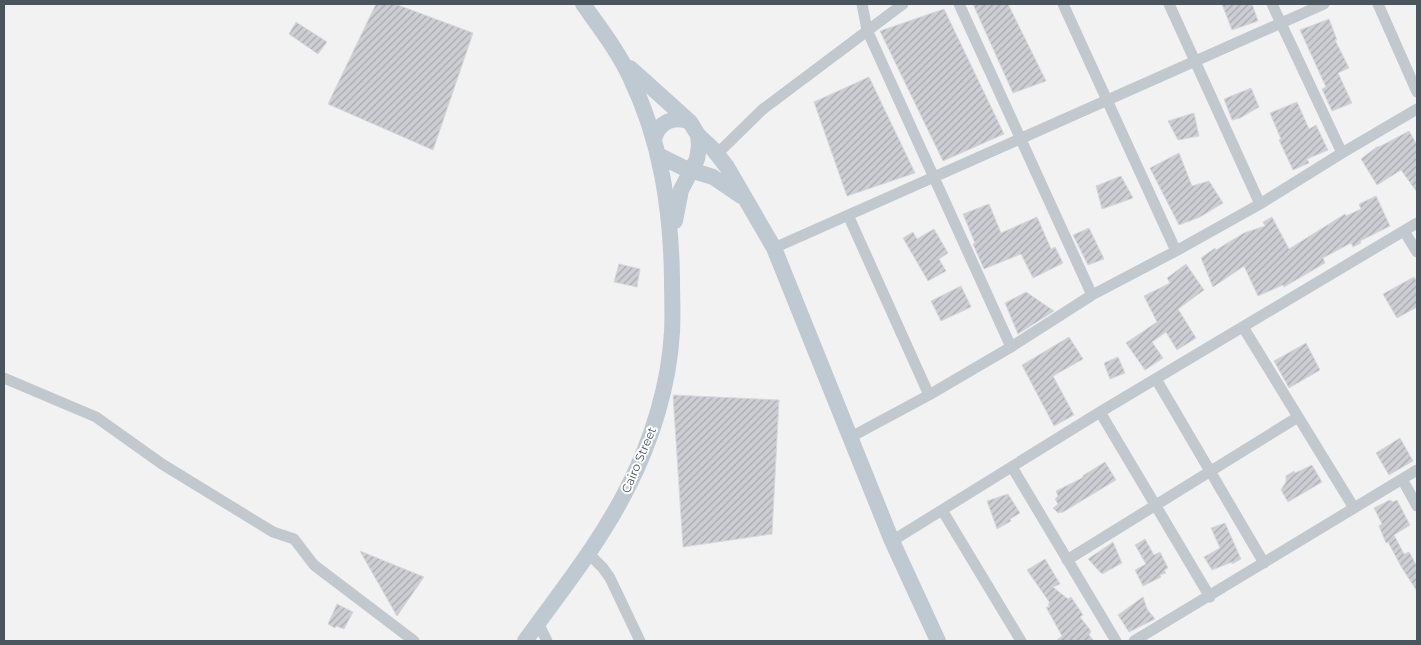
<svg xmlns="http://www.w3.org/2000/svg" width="1421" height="645" font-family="Montserrat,sans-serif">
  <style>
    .building { fill: url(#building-hatch); stroke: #d6d8dc }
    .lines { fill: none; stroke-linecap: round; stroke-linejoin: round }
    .minor { stroke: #c1c9ce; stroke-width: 11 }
    .secondary { stroke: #bfc9d1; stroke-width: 16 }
    .labels { text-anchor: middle; stroke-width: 4; stroke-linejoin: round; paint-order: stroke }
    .street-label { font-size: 12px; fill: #4b555d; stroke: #fff }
  </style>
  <defs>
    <pattern id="building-hatch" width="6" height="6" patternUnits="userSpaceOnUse" patternTransform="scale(1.25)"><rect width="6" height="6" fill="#ccced3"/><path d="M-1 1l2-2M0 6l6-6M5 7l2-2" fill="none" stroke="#a8aaae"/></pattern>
  </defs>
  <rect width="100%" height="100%" fill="#f3f2f2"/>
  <path class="building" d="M376,4H395L473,33L433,150L328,104Z
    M973,4H1008L1046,81L1013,93Z
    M1222,4H1252L1258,21L1232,30Z
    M944,9L1004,134L943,161L880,31Z
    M1329,19L1337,40H1335L1349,68L1338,73L1352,103L1332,111L1322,89L1326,87L1300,30Z
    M296,22L327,42L318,54L289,34Z
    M869,77L915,173L847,196L814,102Z
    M1251,88L1259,107L1240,118L1232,120L1224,99Z
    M1297,102L1309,129L1316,125L1328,150L1307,159L1309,163L1293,170L1279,140L1281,139L1270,113Z
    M1194,113L1199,136L1178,140L1168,121Z
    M1409,131L1417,145V192L1401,170L1377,185L1361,159L1378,146L1379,147Z
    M1179,153L1192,186L1209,181L1223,203L1200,217L1179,225L1150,168Z
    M1121,176L1133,198L1102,209L1096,186Z
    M1376,196L1390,226L1360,241L1361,243L1353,247L1351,243L1323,258L1325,263L1284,287L1283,285L1258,296L1244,266L1213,287L1201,258L1215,248L1216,250L1244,233L1265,226L1263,222L1272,217L1289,249L1345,214L1346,216L1361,209L1359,204Z
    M989,204L1001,233L1037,217L1051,249L1055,247L1063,263L1033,278L1021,254L984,269L973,244L975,243L963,214Z
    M1089,228L1104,259L1088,265L1073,235Z
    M934,229L948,253L939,259L946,271L928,281L903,238L913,232L917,239Z
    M619,264L640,269L637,287L614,282Z
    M1186,264L1204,290L1178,309L1196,338L1177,350L1166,332L1152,342L1163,358L1145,370L1126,343L1157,322L1144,296L1170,283L1167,278Z
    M1414,277L1417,282V307L1397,318L1383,294Z
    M961,286L971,307L941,321L931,301Z
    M1026,292L1054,311L1018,334L1005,303Z
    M1069,337L1083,359L1053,376L1074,415L1054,426L1022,365Z
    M1306,343L1320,370L1289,388L1274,361Z
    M1118,357L1125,373L1110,379L1104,363Z
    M673,395L779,400L772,534L683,547Z
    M1400,438L1413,461L1389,475L1376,453Z
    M1105,462L1116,480L1063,512L1058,513L1053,508L1058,504L1055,499L1058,496L1056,491L1082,478L1084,475Z
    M1312,465L1322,482L1288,502L1281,490L1286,482V476L1294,471L1295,473Z
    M1008,494L1020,513L1010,519L1011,521L997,529L987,501Z
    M1390,500L1393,502L1397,500L1410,525L1394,535L1404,554L1409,552L1417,566V591L1402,568L1388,542L1386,543L1379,526L1382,524L1374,508Z
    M1225,523L1241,559L1232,564V562L1212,570L1204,557L1220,548L1211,528Z
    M1145,539L1154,555L1160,552L1168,568L1164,570L1166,573L1160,575L1161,577L1143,586L1135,570L1146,564L1135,545Z
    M1113,542L1122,563L1102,574L1088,559Z
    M360,551L424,577L397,616Z
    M1045,559L1060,584L1053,587L1068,599L1071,597L1083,615L1080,617L1091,631L1089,635L1094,641H1056L1062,636L1046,607H1050L1048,604L1050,603L1027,570Z
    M1143,597L1147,609L1155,619L1129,632L1118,615Z
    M337,604L353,612L344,629L336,626L335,628L328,624Z"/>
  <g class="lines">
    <path class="minor" d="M862,4L867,30L1011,347
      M959,4L1092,295
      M1063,4L1176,251
      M1169,4L1260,204
      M1272,4L1342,153
      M1378,4L1417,92
      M717,154L763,109L903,4
      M848,215L929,395
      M1404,231L1417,252
      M774,248L1324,4
      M1243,327L1354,508
      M4,378L96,417L162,464L273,532L294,539L314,565L414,641
      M1156,379L1264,563
      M1100,412L1210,597
      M849,438L929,395L1011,347L1092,295L1176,251L1260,204L1342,153L1417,109
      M1012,467L1116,641
      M1402,479L1417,506
      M942,510L1021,641
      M892,541L1100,412L1417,223
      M589,554L603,568L610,578L640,641
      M1067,560L1298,417
      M538,623L547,641
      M1134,641L1417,470"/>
    <path class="secondary" d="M630,68L690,122L698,135L699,146L697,159L681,190L675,221
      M698,135L713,149L727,167L774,248L892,541L938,641
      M654,140C658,122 674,115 690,122
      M658,155L684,168L713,177L741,196
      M525,641C561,591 600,543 628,487C652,440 669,385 672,332C673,314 672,296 672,279C671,209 661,141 630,77C618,51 600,28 583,4"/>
  </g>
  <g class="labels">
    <g class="street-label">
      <text transform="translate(639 460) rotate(-67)" y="4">Cairo Street</text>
    </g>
  </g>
  <rect width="1421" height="645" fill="none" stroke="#4b555d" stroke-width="10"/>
</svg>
